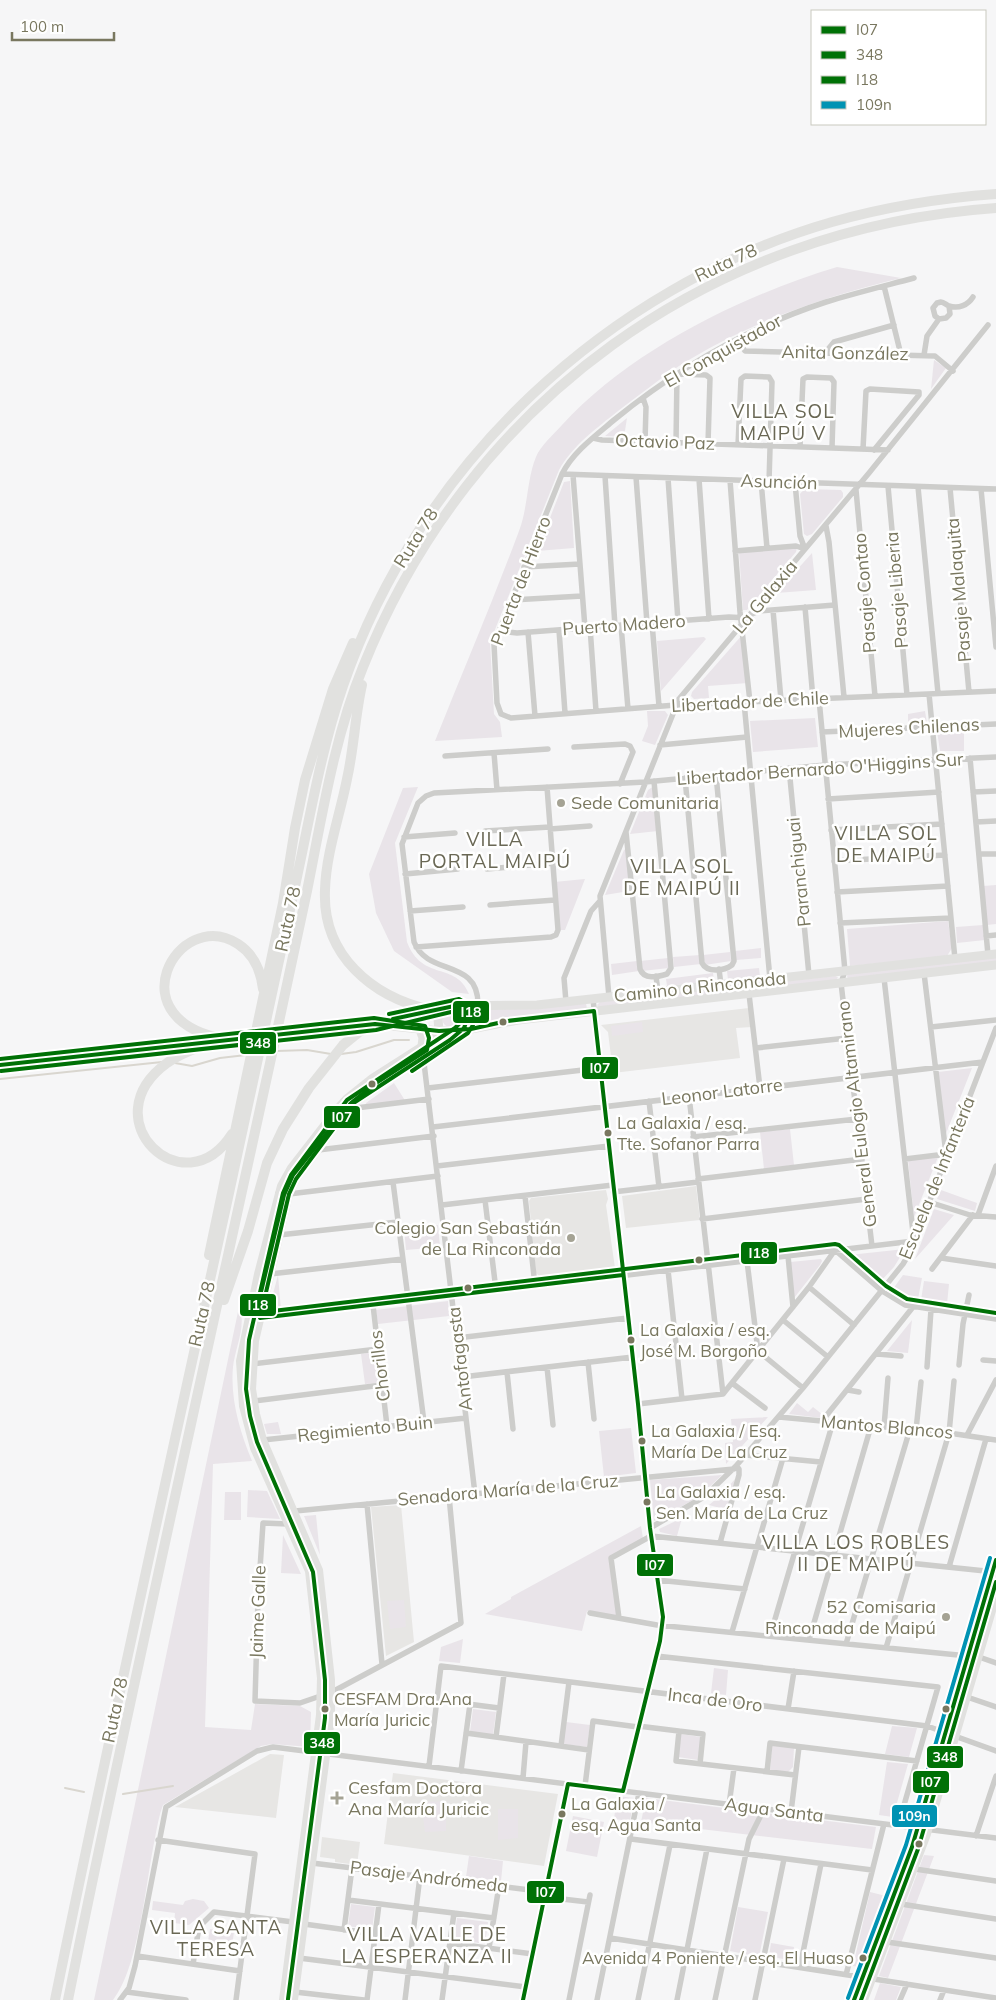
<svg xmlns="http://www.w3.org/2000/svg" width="996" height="2000" font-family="Mulish,sans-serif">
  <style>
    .built { fill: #e7e6e4 }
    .green { fill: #e9e4e9 }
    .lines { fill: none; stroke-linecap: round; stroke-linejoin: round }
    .stream { stroke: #d9d6cf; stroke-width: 2 }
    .street { stroke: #cdcdcb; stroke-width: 5.5 }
    .secondary { stroke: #e1e1df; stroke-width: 8 }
    .primary { stroke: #e1e1df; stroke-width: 9 }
    .highway { stroke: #e1e1df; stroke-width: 10 }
    .bus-1-casing { stroke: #fff; stroke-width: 8 }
    .bus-2-casing { stroke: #fff; stroke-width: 8 }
    .bus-3-casing { stroke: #fff; stroke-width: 8 }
    .bus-4-casing { stroke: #fff; stroke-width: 8 }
    .bus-1 { stroke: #007106; stroke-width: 4 }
    .bus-2 { stroke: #007106; stroke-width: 4 }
    .bus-3 { stroke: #007106; stroke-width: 4 }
    .bus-4 { stroke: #0093b3; stroke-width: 4 }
    .poi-dot { fill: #a5a394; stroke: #fff; stroke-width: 2 }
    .bus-dot { fill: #79775f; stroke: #fff; stroke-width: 2 }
    .labels { text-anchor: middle; stroke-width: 5; stroke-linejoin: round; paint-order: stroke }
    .bus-label { font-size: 17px; fill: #79775f; stroke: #fff; text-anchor: start }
    .street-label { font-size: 18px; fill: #79775f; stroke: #fff }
    .poi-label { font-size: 18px; fill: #79775f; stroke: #fff; text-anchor: start }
    .neighbourhood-label { font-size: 19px; letter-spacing: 1px; fill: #6a6855; stroke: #fff }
    .line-badge { stroke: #fff; stroke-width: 2 }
    .badge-label { font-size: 14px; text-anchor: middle; font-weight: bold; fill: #fff }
  </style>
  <rect width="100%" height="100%" fill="#f6f6f7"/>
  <path class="built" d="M749,1008L752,1027L736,1028L740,1058L613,1073L608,1032L601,1025Z
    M696,1186L700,1220L626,1228L622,1196Z
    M606,1190L608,1199L606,1205L615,1268L540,1277L536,1273L529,1201L531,1198Z
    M401,1505L414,1642L386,1656L371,1507Z
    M270,1754L284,1755L276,1818L175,1807Z
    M393,1773L558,1794L544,1866L384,1844Z
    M322,1837L360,1842L357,1865L335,1862V1859L320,1857Z"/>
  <path class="green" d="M837,267L901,278C823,297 747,323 679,366C658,380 638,396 618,411C597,428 573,445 559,470L490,642L494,714L500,722L502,737L435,741C463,671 493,601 519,531C528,508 527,478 536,457C540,446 554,434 562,425C631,350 741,296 837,267Z
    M934,360L946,368L931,389Z
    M627,418L624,437L605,436Z
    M570,481L574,548L537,551L564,482Z
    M804,489L841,490L843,493V497L812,534L807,536L804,534L800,494Z
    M797,548L796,552L747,610H743L739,551Z
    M812,553L816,590L776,593Z
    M743,634L748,683L708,686L709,698L694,699L691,696L692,692Z
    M704,637L706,639L661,691L657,641Z
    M647,711H665L668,715L655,745L642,741L648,726Z
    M925,711L927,723L908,725V714Z
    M815,718L818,747L753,752L750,721Z
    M964,729V751H940L937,731L939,730Z
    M654,786L658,831L630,834L648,790Z
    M418,787L395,843L407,942C422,982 456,961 469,994L452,992L394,951L376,913L369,874L403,788Z
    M627,848L629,891L605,895L624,850Z
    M585,879L565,930H558L554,882Z
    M996,885V924L987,925L983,886Z
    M948,921L952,948L947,956L850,966L847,929Z
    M983,925L985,940L957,943L956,927Z
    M761,948V958L736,960L735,951Z
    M730,952L731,961L705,965L703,955Z
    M700,955L701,964L674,967L673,957Z
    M996,957V962L848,979L847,976L848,973Z
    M668,958L669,968L642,971L640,961Z
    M637,961L639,971L612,975L611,964Z
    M759,968L760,977L728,980L727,971Z
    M713,973L714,981L667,986L666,979Z
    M835,976L838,977L836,980L599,1008L597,1005L600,1002Z
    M586,1003L587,1009L469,1026L471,1019L468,1008Z
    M442 1018a10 10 0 1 1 20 0a10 10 0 1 1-20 0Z
    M642,1022L643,1032L612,1036L611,1026Z
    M972,1068L945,1136L938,1072Z
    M394,1083L406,1102L365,1106L366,1103Z
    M790,1129L794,1165L764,1169L760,1132Z
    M938,1157L914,1217L908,1160Z
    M941,1190L977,1203L975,1211L937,1199Z
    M934,1209L954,1215L915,1259Z
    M438,1225L440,1247L406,1250L404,1228Z
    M905,1249L894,1267L881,1281L849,1255Z
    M821,1259L822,1261L820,1265L794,1298L790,1262Z
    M278,1275L281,1310L271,1312L269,1309Z
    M903,1275L922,1278L918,1299L903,1297L893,1289Z
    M924,1281L949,1284L947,1304L921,1300Z
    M448,1301L449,1316L378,1324L376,1310Z
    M239,1307C247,1325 235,1348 233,1367C230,1399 240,1432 252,1461L213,1464L205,1727L251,1730L255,1704L300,1706L311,1712L310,1747L272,1744L261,1746L163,1805C159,1815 157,1827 155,1838C146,1880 139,1968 113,2000H94Z
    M912,1320L908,1353L887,1351Z
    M375,1352L379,1383L365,1384L361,1354Z
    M797,1403L808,1412L813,1407L823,1415L821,1418L789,1414Z
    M768,1417L726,1464L725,1443L733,1442L731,1419Z
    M278,1422L281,1434H267L264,1424Z
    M631,1428L636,1473L604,1477L599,1431Z
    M722,1475L699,1497L654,1521L650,1480Z
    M735,1479L727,1510L709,1505L721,1495Z
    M248,1490L267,1491L280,1519L247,1517Z
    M225,1492H241V1520H224Z
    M316,1515L320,1555L304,1516Z
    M682,1518L677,1536L660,1532L659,1529Z
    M641,1526L643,1538L609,1557L617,1617L587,1611L582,1631L485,1614L511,1599V1597Z
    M283,1535L301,1574L281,1573Z
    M404,1600L406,1627L390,1629L387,1601Z
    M463,1639L460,1663L439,1661L441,1647Z
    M714,1668L728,1670L726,1695L711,1693Z
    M473,1709L496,1712L493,1735L470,1732Z
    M566,1722L590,1725L587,1747L563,1744Z
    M892,1726L917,1728L909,1757L885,1754Z
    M681,1734L701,1737L698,1760L678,1757Z
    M772,1745L794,1748L793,1767L787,1773L770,1771Z
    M887,1762L908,1764L893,1817L879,1815Z
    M617,1796L634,1798L630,1821L614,1819Z
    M646,1798L876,1827L872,1849L641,1822Z
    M446,1801V1831L425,1832L422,1809L424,1802Z
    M498,1809H518V1838L498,1840Z
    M573,1816L604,1822L597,1857L566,1851Z
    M924,1855L934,1856L888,1978L879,1976Z
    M469,1856L503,1861L501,1881L466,1877Z
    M870,1892L886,1896L858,1967L853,1966Z
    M193,1899L204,1901L209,1908L189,1925L174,1923L175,1913L152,1910L153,1901L183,1905L185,1901Z
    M351,1904L375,1907L372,1930L348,1926Z
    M738,1907L768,1912L759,1957L730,1951Z
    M457,1918L488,1922L485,1944L454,1939Z
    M210,1929L234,1932L231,1953L226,1956L206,1953Z
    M771,1943L794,1947L792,1961L769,1956Z
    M880,1983L901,1987L896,2000H874Z"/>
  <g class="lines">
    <path class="stream" d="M276,1051L307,1050L331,1054
      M341,1054L356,1052L394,1040H409
      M175,1063L192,1066L220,1058L246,1055
      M0,1079L162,1062
      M65,1788L84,1792
      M123,1794L173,1786"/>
    <path class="street" d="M914,278C884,286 855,293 826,302C749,327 677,369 614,420C595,436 573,452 562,474L494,644L497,703L501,714L511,718L676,705L996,691
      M884,286L901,355
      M949,306L950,314L946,318L939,319L935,316L933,308L937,303L941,302C944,302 946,305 949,306C959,309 968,305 973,297
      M737,340L745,351L935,356L953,371
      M825,353L834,342L894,325
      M924,355L927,336L939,319
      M643,398L646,407L645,442
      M593,438L602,440L888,450
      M676,443L677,374L706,375L710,378L708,444
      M738,445L741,379L745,376L769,377L772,382L769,482
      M800,447L803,379L807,377L831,378L834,382L832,448
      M863,449L866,391L870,389L919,392V395L874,450
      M562,474L996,489
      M573,475L585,628
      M605,476L615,626
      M636,477L647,623
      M668,478L678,621
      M699,479L709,619
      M730,480L740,612L750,702
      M761,481L767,548
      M795,483L800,536L805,549
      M888,486L907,695
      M918,487L938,693
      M950,488L969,692
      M981,489L996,647
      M856,490L875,696
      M826,526L829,542L844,697
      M735,551L796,546L805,549
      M524,567L580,564
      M512,600L582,596
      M805,607L813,699
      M773,610L781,700
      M752,614L759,611L835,605
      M652,623L659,706
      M621,625L628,709
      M590,627L596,711
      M559,630L565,713
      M499,631L517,633L729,617L748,618
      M528,632L535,716
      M929,694L955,959
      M819,699L845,971L841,983L872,1246
      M744,702L770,979
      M822,732L996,724
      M660,745L747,737
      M574,747L625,744L630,746L633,752L620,784
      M494,753L497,790
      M445,756L548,749
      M970,758L988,955
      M789,768L809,975
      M685,778L702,963C707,973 724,971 732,965L734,961L716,775
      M973,792L996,791
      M828,799L939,792
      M976,822L996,821
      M550,829L590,826
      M831,830L942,824
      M485,831L550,827
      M626,832L640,969C644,980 657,977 667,974L671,968L654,781
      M404,837L455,833
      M979,854H996
      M834,861L945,855
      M487,869L553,863
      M405,874L458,869
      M837,892L948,886
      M490,905L555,900
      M410,911L463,907
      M840,923L951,918
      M986,936L996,935
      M416,947L551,937L556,935L558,930L547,787
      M719,969L721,985
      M656,976L658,992
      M749,994L760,1088
      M609,997L600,896L679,699L869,473L988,325
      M593,999L638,1404L650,1528L663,1617L660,1641L623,1791
      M566,1002L564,978L591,911L599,902
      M478,1004C478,958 428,977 414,942L402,844L418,803L426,796L434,793L645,782L825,765L996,757
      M931,1027L996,1020
      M422,1046L475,1494
      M756,1048L847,1038
      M428,1088L600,1068
      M689,1096L723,1394
      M649,1101L659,1187
      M348,1109L429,1099
      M433,1127L983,1062
      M693,1137L857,1119
      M318,1150L434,1136
      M905,1159L946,1154L924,973
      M437,1166L609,1146
      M698,1179L862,1159
      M393,1182L424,1422
      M613,1192L698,1182
      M278,1193L289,1194L438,1176
      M525,1196L535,1285
      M485,1200L496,1290
      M929,1202L970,1215L996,1217
      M442,1205L613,1185
      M978,1215L996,1166
      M702,1219L867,1199
      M279,1235L398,1222
      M835,1250L882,1291L905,1305L996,1319
      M788,1256L793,1307
      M941,1258L996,1266
      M747,1261L758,1351L803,1388
      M932,1269L973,1215
      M668,1270L682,1399
      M270,1274L403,1259
      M809,1287L854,1325
      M373,1305L387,1426
      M248,1320L914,1241L884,978
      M783,1320L828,1357
      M457,1338L628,1318
      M877,1354L901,1356
      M983,1360L996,1361
      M588,1362L594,1419
      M252,1364L378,1349
      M959,1365L963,1324L969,1295
      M547,1367L553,1425
      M927,1367L931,1310
      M507,1372L513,1429
      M462,1377L633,1357
      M732,1383L765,1408
      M848,1390L859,1392
      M254,1401L382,1385
      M638,1404L723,1394L809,1287L835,1250
      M779,1417L949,1433L996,1440
      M822,1421L913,1307
      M884,1427L888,1378
      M916,1430L921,1382
      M967,1435L996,1380
      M263,1440L466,1418
      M746,1455L821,1462
      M367,1504L382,1664
      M284,1516L295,1511L734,1469
      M288,1524L263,1523L258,1599L255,1701L300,1703L332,1692L461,1623L449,1496
      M650,1528L704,1497L736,1466L803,1388L903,1264L910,1252L996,1028
      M720,1543L739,1475V1469L736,1466
      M949,1567L986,1439
      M657,1580L745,1589
      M590,1613L657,1625L968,1656
      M619,1618L611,1558L651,1536L995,1572
      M732,1632L783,1458
      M770,1636L833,1422
      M809,1640L871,1426
      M846,1644L910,1429
      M886,1648L949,1433L954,1381
      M656,1656L938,1687L898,1826
      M979,1657L996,1663
      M967,1697L996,1707
      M437,1700L499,1708
      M788,1709L794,1671
      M638,1726L703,1734L700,1764
      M679,1731L676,1761L795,1775
      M466,1733L589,1750
      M496,1737L504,1674
      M561,1746L569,1682
      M429,1766L441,1666L927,1726L996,1751
      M461,1771L470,1704
      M767,1772L770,1743L917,1761
      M523,1778L526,1742
      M585,1786L593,1721L638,1727
      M729,1805L734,1768
      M791,1812L799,1747
      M976,1836L996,1776
      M631,1839L872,1870
      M158,1840L255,1854L236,2000
      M312,1863L546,1892
      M915,1869L996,1881
      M545,1897L588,1902
      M348,1900L494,1918
      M901,1904L996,1919
      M304,1924L376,1934
      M344,1930L352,1868
      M610,1938L996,1998
      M887,1942L996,1958
      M450,1943L533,1954
      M489,1948L499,1886
      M137,1956L240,1971
      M299,1958L526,1987
      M193,1964L199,1927L214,1912L293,1922
      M800,1967L821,1864
      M846,1975L884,1824
      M127,1992L186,2000
      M295,1992L364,2000
      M120,2000L129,1988L135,1966L166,1807L257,1751L273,1747L996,1838
      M367,2000L379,1904
      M405,2000L420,1876
      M442,2000L454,1913
      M523,2000L568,1784
      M569,2000L590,1895
      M597,2000L639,1793
      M638,2000L670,1845
      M677,2000L707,1849
      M715,2000L749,1839L764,1809
      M755,2000L784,1859
      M900,2000L907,1984
      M940,2000L944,1990"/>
    <path class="secondary" d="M0,1065L200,1044
      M283,2000L320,1715L321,1678L309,1571L254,1448L243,1406L240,1361L258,1274L281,1186L291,1168L336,1110L347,1098L372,1078L430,1041L439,1031
      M294,2000L331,1718V1680L319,1570L263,1440L256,1414L252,1389L255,1341L289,1194L296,1179L352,1104L463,1030
      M854,2000L912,1847L996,1560
      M864,2000L927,1834L996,1597"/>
    <path class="primary" d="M459,1005C467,1013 470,1020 463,1030
      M382,1025L439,1031L471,1029L518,1020L996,965
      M420,1030L423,1038L422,1046
      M439,1031L438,1019L442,1008
      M212,1042L375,1024L450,1006L537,1005L996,954"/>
    <path class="highway" d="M362,685C355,716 354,748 347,779C340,815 326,853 325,890C322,955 372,997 431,1010
      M231,1040C112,1024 177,905 238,944C255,955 261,971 263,989
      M212,1042C197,1048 180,1053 167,1063C90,1119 184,1209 232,1134
      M209,1255L283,903L295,828L305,780L333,689L353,643
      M224,1300L248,1231L267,1163L283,1129L309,1088L343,1045L359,1032L375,1024
      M55,2000C109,1735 168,1471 226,1207C249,1102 272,997 294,891C309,823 320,753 343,686C419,464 607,287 832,222C885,207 941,198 996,194
      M68,2000C121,1737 180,1476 237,1214C261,1106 284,999 307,891C322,816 334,738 363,667C470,400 710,228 996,208"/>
    <g class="bus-1-casing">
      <path id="bus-1" d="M393,1019L459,1005L464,1011L467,1020L464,1028L450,1040L352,1104L296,1179L289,1194L260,1318L623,1275
        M0,1065L375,1024L439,1031L471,1029L507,1021L594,1011L638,1404L650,1528L663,1617L660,1641L623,1791
        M568,1784L623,1791
        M523,2000L568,1784
        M854,2000L912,1847L996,1560"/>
    </g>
    <g class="bus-2-casing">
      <path id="bus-2" d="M1,1071L376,1030L451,1012H456L460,1016L461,1022L455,1028L347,1100L291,1175L283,1193L249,1340L246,1389L250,1416L257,1442L313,1572L325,1680V1718L288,1999
        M861,2000L918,1849L996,1582"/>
    </g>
    <g class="bus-3-casing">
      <path id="bus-3" d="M389,1014L459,999L467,1004L473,1015V1025L468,1033L412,1071
        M0,1059L374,1018L425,1026L429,1038L427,1050L376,1083L351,1103L293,1175L284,1195L256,1313L835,1244L839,1245L886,1286L907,1299L996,1313"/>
    </g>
    <g class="bus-4-casing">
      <path id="bus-4" d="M848,1998L906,1845L990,1558"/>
    </g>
    <use href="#bus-1" class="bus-1"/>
    <use href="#bus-2" class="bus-2"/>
    <use href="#bus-3" class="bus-3"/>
    <use href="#bus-4" class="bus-4"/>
  </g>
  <g class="poi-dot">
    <circle cx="561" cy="803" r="5"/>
    <circle cx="571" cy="1238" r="5"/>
    <circle cx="946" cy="1617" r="5"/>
    <path d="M334.5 1790.5h5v5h5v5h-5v5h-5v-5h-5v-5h5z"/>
  </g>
  <g class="bus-dot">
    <circle cx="503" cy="1022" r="4.5"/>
    <circle cx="372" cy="1084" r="4.5"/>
    <circle cx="608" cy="1133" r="4.5"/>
    <circle cx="699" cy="1260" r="4.5"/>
    <circle cx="468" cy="1288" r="4.5"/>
    <circle cx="631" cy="1340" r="4.5"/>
    <circle cx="642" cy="1441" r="4.5"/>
    <circle cx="647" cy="1502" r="4.5"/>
    <circle cx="325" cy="1709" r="4.5"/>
    <circle cx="946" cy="1709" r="4.5"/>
    <circle cx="562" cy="1814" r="4.5"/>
    <circle cx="919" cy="1844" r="4.5"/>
    <circle cx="863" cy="1958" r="4.5"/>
  </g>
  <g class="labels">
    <g class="bus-label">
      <text x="617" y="1129">La Galaxia / esq.<tspan x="617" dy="21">Tte. Sofanor Parra</tspan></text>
      <text x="640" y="1336">La Galaxia / esq.<tspan x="640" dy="21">José M. Borgoño</tspan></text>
      <text x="651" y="1437">La Galaxia / Esq.<tspan x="651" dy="21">María De La Cruz</tspan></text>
      <text x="656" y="1498">La Galaxia / esq.<tspan x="656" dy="21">Sen. María de La Cruz</tspan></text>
      <text x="334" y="1705">CESFAM Dra.Ana<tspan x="334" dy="21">María Juricic</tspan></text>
      <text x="571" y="1810">La Galaxia /<tspan x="571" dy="21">esq. Agua Santa</tspan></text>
      <text x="854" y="1964" text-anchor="end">Avenida 4 Poniente / esq. El Huaso</text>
    </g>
    <g class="street-label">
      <text transform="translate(726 263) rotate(-25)" y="6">Ruta 78</text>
      <text transform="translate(723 351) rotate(-29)" y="6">El Conquistador</text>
      <text transform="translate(845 353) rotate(1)" y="6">Anita González</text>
      <text transform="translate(665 442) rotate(2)" y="6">Octavio Paz</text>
      <text transform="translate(779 482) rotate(2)" y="6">Asunción</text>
      <text transform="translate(416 538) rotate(-58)" y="6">Ruta 78</text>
      <text transform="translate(521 581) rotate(-69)" y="6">Puerta de Hierro</text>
      <text transform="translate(897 590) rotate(-95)" y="6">Pasaje Liberia</text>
      <text transform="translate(959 590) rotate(-95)" y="6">Pasaje Malaquita</text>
      <text transform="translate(865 593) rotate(-95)" y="6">Pasaje Contao</text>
      <text transform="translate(765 597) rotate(-50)" y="6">La Galaxia</text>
      <text transform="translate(624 625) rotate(-4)" y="6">Puerto Madero</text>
      <text transform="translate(750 702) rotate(-3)" y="6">Libertador de Chile</text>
      <text transform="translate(909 728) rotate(-3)" y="6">Mujeres Chilenas</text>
      <text transform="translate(820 769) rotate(-4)" y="6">Libertador Bernardo O'Higgins Sur</text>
      <text transform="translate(799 872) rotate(-96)" y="6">Paranchiguai</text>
      <text transform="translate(288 919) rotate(-78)" y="6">Ruta 78</text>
      <text transform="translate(700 987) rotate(-6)" y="6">Camino a Rinconada</text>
      <text transform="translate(722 1092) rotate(-7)" y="6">Leonor Latorre</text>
      <text transform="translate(857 1114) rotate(-97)" y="6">General Eulogio Altamirano</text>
      <text transform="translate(937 1178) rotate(-68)" y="6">Escuela de Infantería</text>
      <text transform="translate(202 1314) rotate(-77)" y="6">Ruta 78</text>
      <text transform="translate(460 1359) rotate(-97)" y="6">Antofagasta</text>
      <text transform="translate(380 1366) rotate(-97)" y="6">Chorillos</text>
      <text transform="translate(887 1427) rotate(5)" y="6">Mantos Blancos</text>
      <text transform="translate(365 1429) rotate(-6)" y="6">Regimiento Buin</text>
      <text transform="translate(508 1490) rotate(-5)" y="6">Senadora María de la Cruz</text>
      <text transform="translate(258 1612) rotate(-88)" y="6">Jaime Galle</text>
      <text transform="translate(715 1700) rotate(7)" y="6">Inca de Oro</text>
      <text transform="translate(115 1710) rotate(-78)" y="6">Ruta 78</text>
      <text transform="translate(774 1810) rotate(7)" y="6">Agua Santa</text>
      <text transform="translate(429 1877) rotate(7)" y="6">Pasaje Andrómeda</text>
    </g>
    <g class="poi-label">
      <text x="571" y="809">Sede Comunitaria</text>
      <text x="561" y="1234" text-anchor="end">Colegio San Sebastián<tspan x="561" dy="21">de La Rinconada</tspan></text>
      <text x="936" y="1613" text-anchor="end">52 Comisaria<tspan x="936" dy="21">Rinconada de Maipú</tspan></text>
      <text x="348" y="1794">Cesfam Doctora<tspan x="348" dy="21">Ana María Juricic</tspan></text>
    </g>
    <g class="neighbourhood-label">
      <text x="783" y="418">VILLA SOL<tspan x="783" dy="22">MAIPÚ V</tspan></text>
      <text x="886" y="840">VILLA SOL<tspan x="886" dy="22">DE MAIPÚ</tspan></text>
      <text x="495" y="846">VILLA<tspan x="495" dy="22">PORTAL MAIPÚ</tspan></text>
      <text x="682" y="873">VILLA SOL<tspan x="682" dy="22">DE MAIPÚ II</tspan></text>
      <text x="856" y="1549">VILLA LOS ROBLES<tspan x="856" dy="22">II DE MAIPÚ</tspan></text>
      <text x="216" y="1934">VILLA SANTA<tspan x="216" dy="22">TERESA</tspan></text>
      <text x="427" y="1941">VILLA VALLE DE<tspan x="427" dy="22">LA ESPERANZA II</tspan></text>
    </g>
  </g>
  <g class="line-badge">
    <rect x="452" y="1000" width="38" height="24" rx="5" fill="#007106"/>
    <rect x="239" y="1031" width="38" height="24" rx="5" fill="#007106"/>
    <rect x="581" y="1056" width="38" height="24" rx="5" fill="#007106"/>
    <rect x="323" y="1105" width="38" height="24" rx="5" fill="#007106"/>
    <rect x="740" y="1241" width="38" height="24" rx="5" fill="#007106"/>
    <rect x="239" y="1293" width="38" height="24" rx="5" fill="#007106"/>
    <rect x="636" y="1553" width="38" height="24" rx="5" fill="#007106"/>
    <rect x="303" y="1731" width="38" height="24" rx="5" fill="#007106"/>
    <rect x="926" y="1745" width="38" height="24" rx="5" fill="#007106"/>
    <rect x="912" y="1770" width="38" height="24" rx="5" fill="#007106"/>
    <rect x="891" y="1804" width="47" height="24" rx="5" fill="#0093b3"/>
    <rect x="526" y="1880" width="39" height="24" rx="5" fill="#007106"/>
  </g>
  <g class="badge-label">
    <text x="471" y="1017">I18</text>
    <text x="258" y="1048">348</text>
    <text x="600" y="1073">I07</text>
    <text x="342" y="1122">I07</text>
    <text x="759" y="1258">I18</text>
    <text x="258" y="1310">I18</text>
    <text x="655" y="1570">I07</text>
    <text x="322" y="1748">348</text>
    <text x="945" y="1762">348</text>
    <text x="931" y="1787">I07</text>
    <text x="914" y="1821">109n</text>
    <text x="546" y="1897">I07</text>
  </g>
  <rect x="811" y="10" width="175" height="115" fill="#ffffff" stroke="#c9c9bf"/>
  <rect x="821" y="26" width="25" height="8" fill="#007106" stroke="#c9c9bf"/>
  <text x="856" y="35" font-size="15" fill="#79775f">I07</text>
  <rect x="821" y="51" width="25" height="8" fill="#007106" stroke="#c9c9bf"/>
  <text x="856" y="60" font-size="15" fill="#79775f">348</text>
  <rect x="821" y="76" width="25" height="8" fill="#007106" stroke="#c9c9bf"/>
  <text x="856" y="85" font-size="15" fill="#79775f">I18</text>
  <rect x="821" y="101" width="25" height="8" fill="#0093b3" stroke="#c9c9bf"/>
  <text x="856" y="110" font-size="15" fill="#79775f">109n</text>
  <path d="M12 32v8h102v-8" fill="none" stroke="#79775f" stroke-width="2.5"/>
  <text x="20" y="32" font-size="15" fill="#79775f" stroke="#ffffff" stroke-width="4" paint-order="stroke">100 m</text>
</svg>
